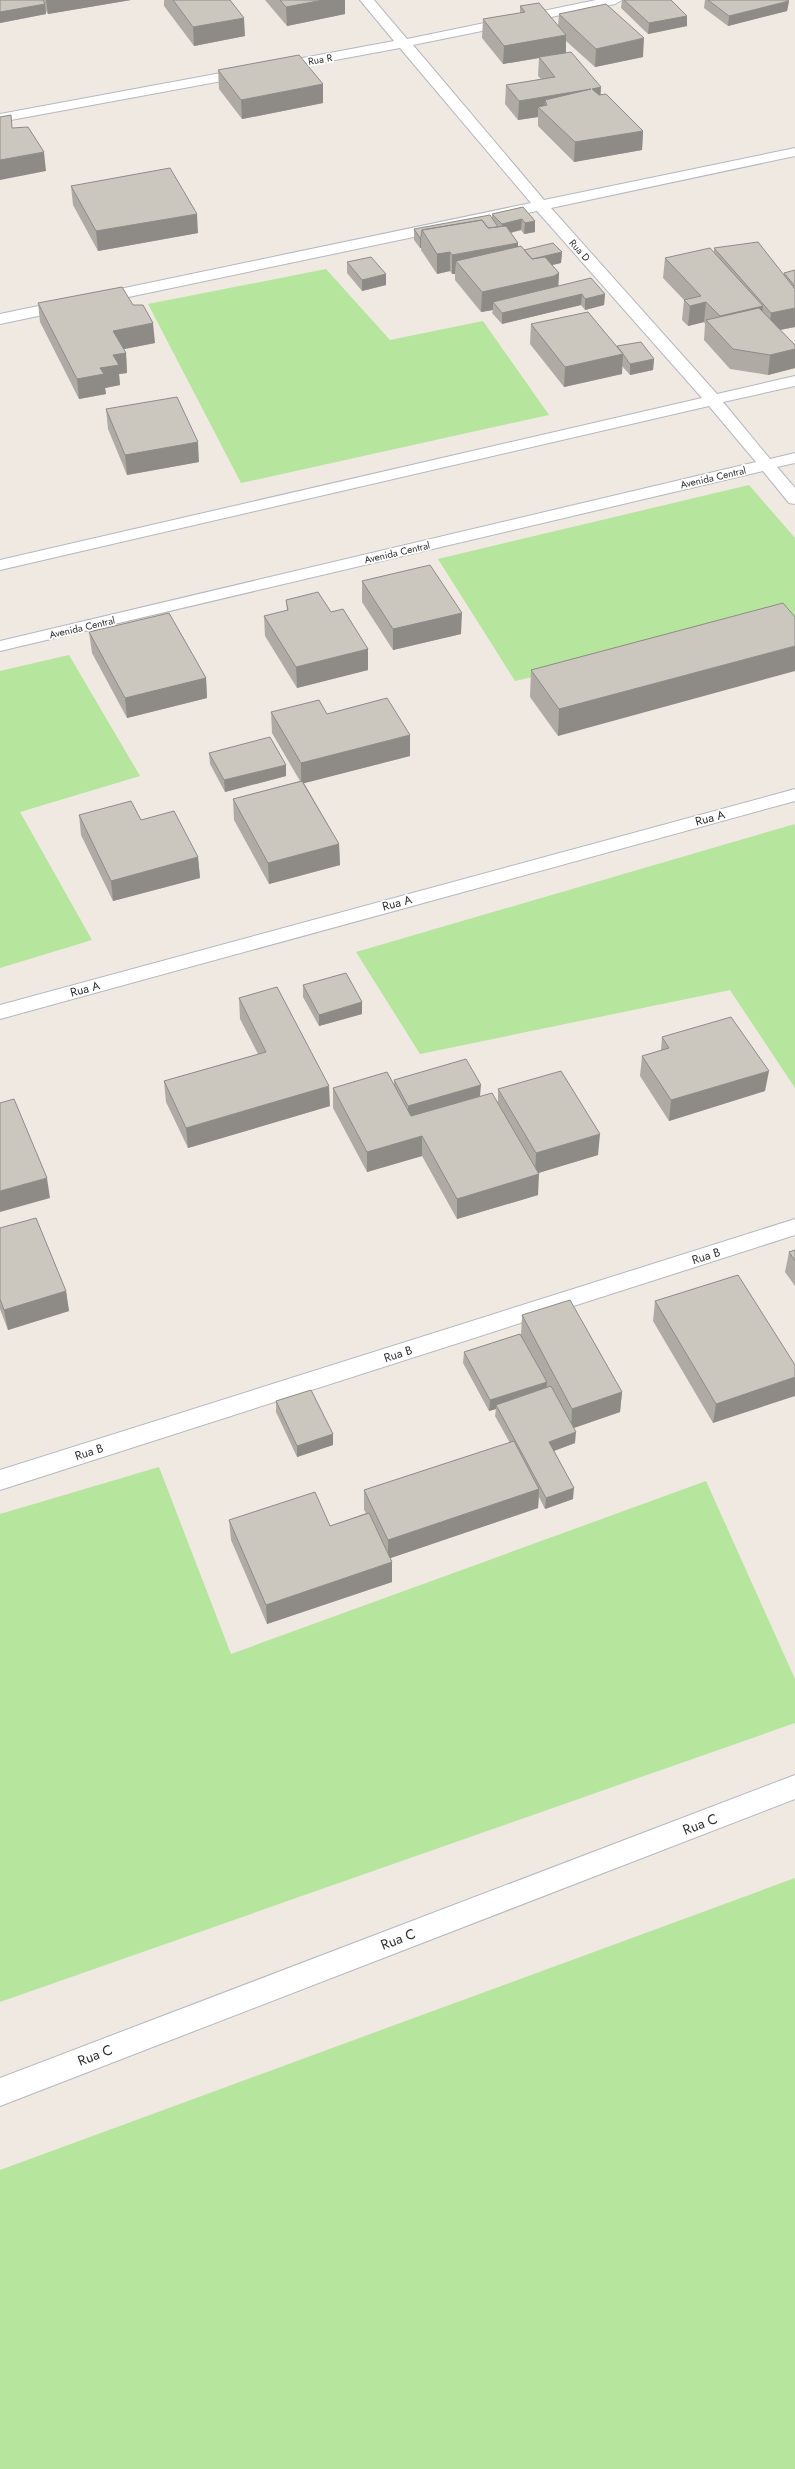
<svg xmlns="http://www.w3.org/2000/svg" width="795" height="2469" font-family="Jost,sans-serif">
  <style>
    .green { fill: #b6e59e }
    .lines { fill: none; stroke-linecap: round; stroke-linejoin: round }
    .street-casing { stroke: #b4b7c1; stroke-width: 2 }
    .street { fill: #fff; fill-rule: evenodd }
    .wall { fill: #afaba4 }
    .shaded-wall { fill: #8e8b86 }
    .building { fill: #cbc7bf; stroke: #8e8b86 }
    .labels { text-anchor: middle; stroke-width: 3.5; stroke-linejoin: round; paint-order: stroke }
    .far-street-label { font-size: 10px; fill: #2e2e2e; stroke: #fff }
    .street-label { font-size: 12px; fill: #2e2e2e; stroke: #fff }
    .near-street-label { font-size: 14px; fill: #2e2e2e; stroke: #fff }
  </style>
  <rect width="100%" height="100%" fill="#efe9e1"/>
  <path class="green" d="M326,269L390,340L483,321L549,415L241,483L148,304Z
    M749,485L795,538V623L791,617L515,681L438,559Z
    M69,655L140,776L20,812L92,940L0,968V671Z
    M795,824V1088L730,990L420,1054L356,952Z
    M159,1467L231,1654L706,1481L795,1679V1723L0,2002V1514Z
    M795,1878V2469H0V2170Z"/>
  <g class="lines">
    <g class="street-casing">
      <path id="street" d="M360,0H374L407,39L596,0H622L615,4L413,45L544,200L795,148V156L551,208L717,394L795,376V386L723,402L770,459L795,453V463L777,467L795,488V504L789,503L763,471L0,651V641L756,462L709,406L0,570V560L702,398L537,211L0,324V314L531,203L400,48L0,122V114L394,41Z
        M795,789V801L0,1019V1005Z
        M795,1219V1235L0,1490V1470Z
        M795,1775V1799L0,2106V2078Z"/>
    </g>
    <use href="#street" class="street"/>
  </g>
  <path class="wall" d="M0,0H131L48,14L46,11V14L0,23Z
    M164,0H173L245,36L194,46L164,6Z
    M265,0H345V14L287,26Z
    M622,0H671L687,16V26L648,34L621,8Z
    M705,0H787L789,1L787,11L728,26L704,8Z
    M520,6L558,26L559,14L643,57L595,67L566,41V53L601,95L643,131L642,150L574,162L538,126V117L518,120L505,104L506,85L541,79L538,76L539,58L503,64L482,38L483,19L520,13Z
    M218,70L323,84V103L242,119L219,89Z
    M71,186L198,233L98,251L73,205Z
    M523,207L535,232L524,234L521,230L511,233L518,243V247L524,250L562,252L561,263L552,265L559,273L558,286L605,294L604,305L585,310L581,305L502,324L492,313L493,310L481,312L455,280V274H452L450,271L437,274L421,250V248H420L414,240V229L492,218V214Z
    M714,248L784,274V273L795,270V327L780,330L795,345V368L768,375L730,369L704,340L705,324L704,322L688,326L682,320L684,300L663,278L665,258L714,253Z
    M347,262L386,285L362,291L347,273Z
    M38,303L155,343L123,349L126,353L127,373L119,374L120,385L105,388L106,394L79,399L40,322Z
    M531,324L617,346L654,359L653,370L630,375L622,366V374L564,387L530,344Z
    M106,409L199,462L127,475L108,429Z
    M362,581L461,634L393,650L362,602Z
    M286,600L331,612L368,649V670L297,688L265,636L264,616L287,611Z
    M795,617L558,736L530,697L531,670Z
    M89,632L206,678L207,698L127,718L92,653Z
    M271,712L327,714L410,756L304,783L339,844L340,865L269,884L234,820L233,799L300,781L272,733Z
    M209,753L286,765V776L225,792L210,764Z
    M79,815L141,820L198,857L200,878L113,901L81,835Z
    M303,985L362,1002V1014L319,1026L303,997Z
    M239,998L330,1106L188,1148L166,1102L164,1081L258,1054L240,1019Z
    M662,1037L765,1091L669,1121L640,1076L642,1056L661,1050Z
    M394,1080L480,1096L498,1102V1089L598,1155L538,1173V1195L457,1219L422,1156L367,1172L333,1108V1088L394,1086Z
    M0,1228L66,1291L69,1311L8,1330L0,1309Z
    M795,1250V1286L785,1272L789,1252Z
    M655,1301L795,1365L713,1423L653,1321Z
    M522,1315L622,1392L620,1412L573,1428L575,1443L554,1451L573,1499L545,1509L539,1497L538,1508L390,1558L392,1562V1582L267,1624L231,1540L229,1520L330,1526L366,1513L364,1510V1490L510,1443L495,1416L496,1409L489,1411L463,1363L464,1352L521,1334Z
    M276,1401L333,1445L297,1457L276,1412Z"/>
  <path class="shaded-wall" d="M46,0H131L48,14Z
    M323,0H345V14L287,26L286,7Z
    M789,1L787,11L728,26L729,16Z
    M45,4L46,14L0,23V12Z
    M687,16V26L648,34L649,23Z
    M244,18L245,36L194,46L193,27Z
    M566,35V54L539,57V58L503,64L504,46Z
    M644,38L643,57L595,67L596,49Z
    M323,84V103L242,119L241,100Z
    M601,87L600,106L592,89Z
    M591,89L547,105L545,100V113L538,107V117L518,120L519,101Z
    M643,131L642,150L574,162L575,142Z
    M44,152L46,171L0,180V160Z
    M197,214L198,233L98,251L96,231Z
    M522,219L521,230L503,234L501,233L502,224Z
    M535,221V232L524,234L525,223Z
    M421,237V248H420V238Z
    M518,243V263L456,261L455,274H452V255Z
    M450,252V271L437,274V254Z
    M562,252L561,263L530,270L531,259Z
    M559,273L558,292L493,302V310L481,312L482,292Z
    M386,274V285L362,291V280Z
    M582,294L581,305L502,324V313Z
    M605,294L604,305L585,310V299Z
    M706,302L704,322L688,326L690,306Z
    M763,306L761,326L718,334L720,316Z
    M795,308V327L769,332L771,313Z
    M153,323L155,343L115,351L113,331Z
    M795,349V368L768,375L770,355Z
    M126,353L127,373L119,374L120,385L105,388L106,394L79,399L77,379L100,368L113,355Z
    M623,354L622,374L564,387L565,367Z
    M654,359L653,370L630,375V364Z
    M198,442L199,462L127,475L125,455Z
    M462,613L461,634L393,650V629Z
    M795,646V671L558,736L559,709Z
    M368,649V670L297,688L296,667Z
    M206,678L207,698L127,718L125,698Z
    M410,735V756L301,784V763Z
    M286,765V776L225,792L224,780Z
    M339,844L340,865L269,884L268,863Z
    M198,857L200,878L113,901L111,881Z
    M362,1002V1014L319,1026V1015Z
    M769,1071L765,1091L669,1121L671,1100Z
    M481,1085L480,1096L408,1118V1106Z
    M329,1086L330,1106L188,1148L186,1128Z
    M600,1134L598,1155L535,1174L536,1153Z
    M422,1136V1156L367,1172V1152Z
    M539,1174L538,1195L457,1219V1199Z
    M47,1178L50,1198L0,1212V1191Z
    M66,1291L69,1311L8,1330L4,1310Z
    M795,1377V1396L713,1423L716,1404Z
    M547,1382L546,1393L496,1405V1409L489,1411L490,1400Z
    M622,1392L620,1412L571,1429L572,1409Z
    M576,1432L575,1443L548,1453L549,1442Z
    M333,1434V1445L297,1457V1446Z
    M574,1488L573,1499L545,1509L546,1498Z
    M539,1489L538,1508L388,1559V1540Z
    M392,1562V1582L267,1624L266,1605Z"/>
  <path class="building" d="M0,0H43L45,4L0,12Z
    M173,0H230L244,18L193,27Z
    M280,0H323L286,7Z
    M624,0H671L687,16L649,23Z
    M708,0H787L789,1L729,16Z
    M539,3L566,35L504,46L483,19L525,12L520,6Z
    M606,4L644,38L596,49L559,14Z
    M571,52L601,87L592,89L599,95L606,94L643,131L575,142L538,107L547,105L545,100L591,89L519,101L506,85L555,77L539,57Z
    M299,55L323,84L241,100L218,70Z
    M11,115L12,128L28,127L44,152L0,160V117Z
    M170,168L197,214L96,231L71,186Z
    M523,207L535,221L525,223L522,219L502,224L492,214Z
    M490,215L498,227L488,228L482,220L422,230L421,237L420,238L414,229Z
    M482,220L488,228L506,226L518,243L452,255L450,252L437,254L422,230Z
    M758,242L795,289V308L771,313L714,248Z
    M553,243L562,252L532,259L524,250Z
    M521,246L532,259L545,257L559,273L554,276L482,292L456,261Z
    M710,248L763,306L720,316L706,302L690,306L684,300L701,296L665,258Z
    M371,257L386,274L362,280L347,262Z
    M795,270V286L784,273Z
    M591,278L605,294L585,299L582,294L502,313L493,302Z
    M122,287L133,305H143L153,323L113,331L126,353L113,355L119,365L100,368L104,374L77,379L38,303Z
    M759,308L795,345V349L770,355L733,349L706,320Z
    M588,312L623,354L565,367L531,324Z
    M641,342L654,359L630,364L623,354L617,346Z
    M177,397L198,442L125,455L106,409Z
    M430,565L462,613L393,629L362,581Z
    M318,592L331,612L343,609L368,649L296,667L264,616L288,610L286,600Z
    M783,603L795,617V646L559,709L531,670Z
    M169,613L206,678L125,698L89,632Z
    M387,698L410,735L301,763L271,712L319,700L327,714Z
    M270,737L286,765L224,780L209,753Z
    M302,781L339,844L268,863L233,799Z
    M131,801L141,820L174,811L198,857L111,881L79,815Z
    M346,973L362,1002L319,1015L303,985Z
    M277,987L329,1086L186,1128L164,1081L266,1052L239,998Z
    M731,1017L769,1071L671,1100L642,1056L669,1048L662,1037Z
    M466,1059L481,1085L408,1106L394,1080Z
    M561,1071L600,1134L536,1153L498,1089Z
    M387,1072L411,1116L492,1093L539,1174L457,1199L422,1136L367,1152L333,1088Z
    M14,1099L47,1178L0,1191V1103Z
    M36,1218L66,1291L4,1310L0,1299V1228Z
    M795,1250V1261L789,1252Z
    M738,1275L795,1365V1377L716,1404L655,1301Z
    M570,1300L622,1392L572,1409L522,1315Z
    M520,1334L547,1382L490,1400L464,1352Z
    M551,1386L576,1432L549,1442L574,1488L546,1498L496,1405Z
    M311,1390L333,1434L297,1446L276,1401Z
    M514,1441L539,1489L388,1540L364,1490Z
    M315,1492L330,1526L369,1513L392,1562L266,1605L229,1520Z"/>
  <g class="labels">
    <g class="far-street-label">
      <text transform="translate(320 59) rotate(-10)" y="4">Rua R</text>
      <text transform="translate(580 250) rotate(48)" y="4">Rua D</text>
      <text transform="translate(713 477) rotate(-13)" y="4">Avenida Central</text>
      <text transform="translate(397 552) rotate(-13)" y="4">Avenida Central</text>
      <text transform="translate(82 627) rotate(-13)" y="4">Avenida Central</text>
    </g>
    <g class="street-label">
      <text transform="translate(710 818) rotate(-15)" y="4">Rua A</text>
      <text transform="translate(397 903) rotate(-15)" y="4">Rua A</text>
      <text transform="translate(85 989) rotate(-15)" y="4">Rua A</text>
      <text transform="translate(706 1256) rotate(-18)" y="4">Rua B</text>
      <text transform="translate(398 1354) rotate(-18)" y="4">Rua B</text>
      <text transform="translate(89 1452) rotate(-18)" y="4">Rua B</text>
    </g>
    <g class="near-street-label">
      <text transform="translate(700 1824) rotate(-21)" y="5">Rua C</text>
      <text transform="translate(398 1939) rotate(-21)" y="5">Rua C</text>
      <text transform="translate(95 2055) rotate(-21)" y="5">Rua C</text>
    </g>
  </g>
</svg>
